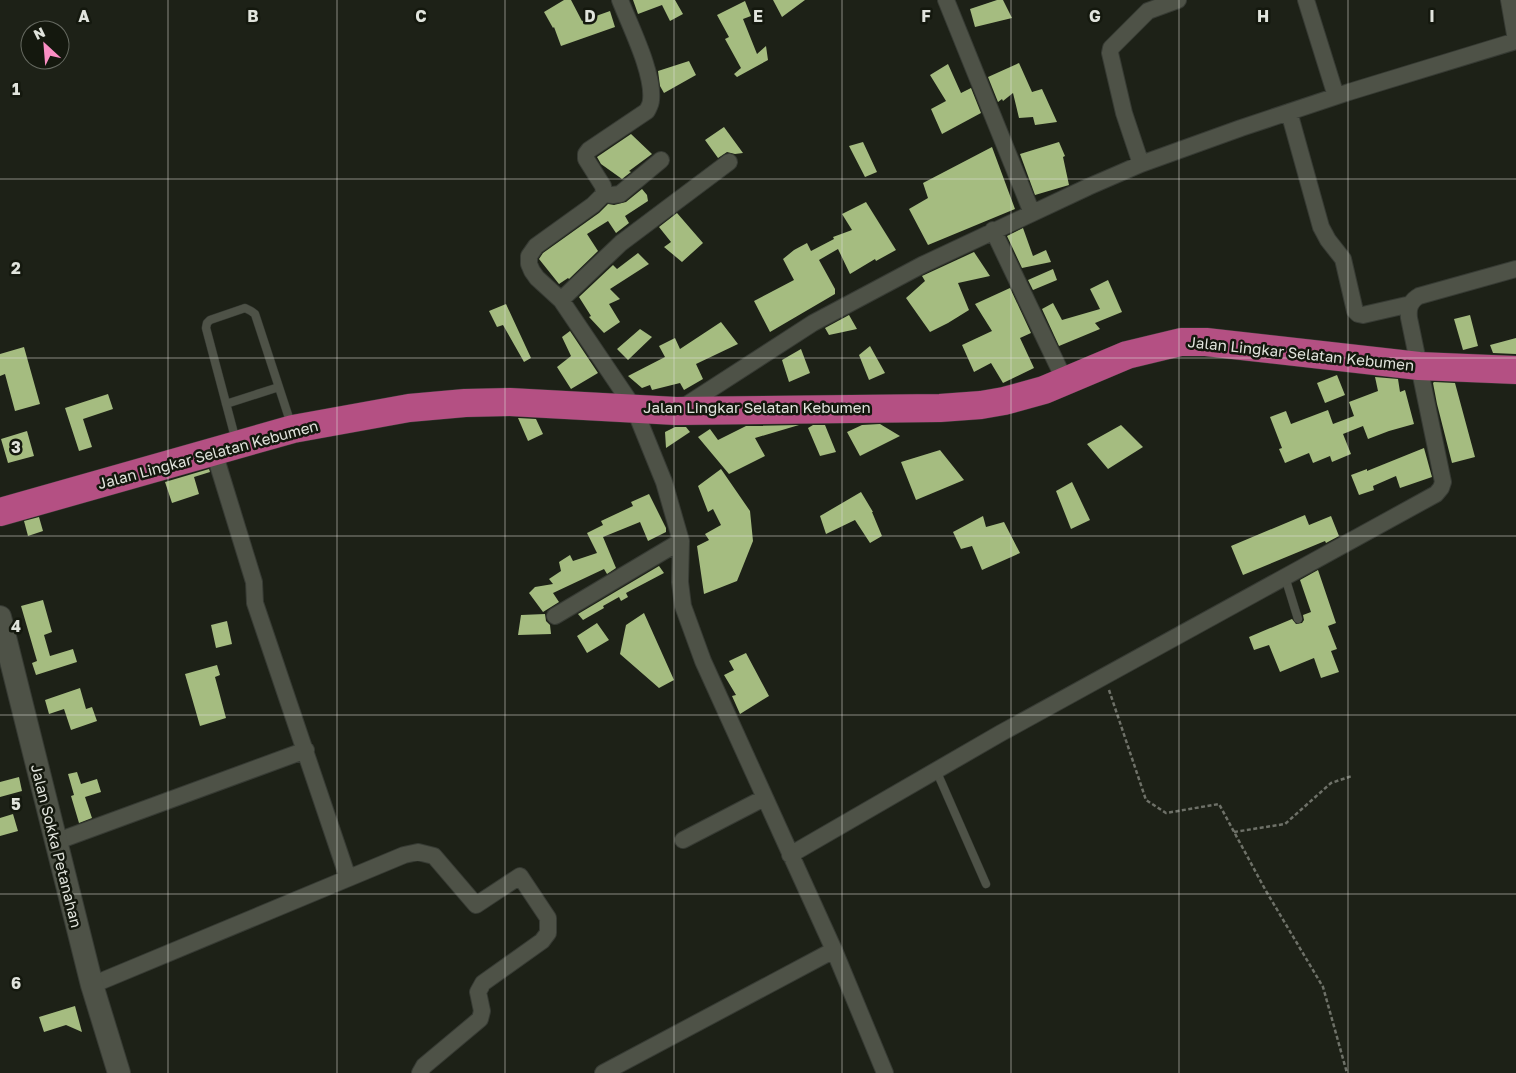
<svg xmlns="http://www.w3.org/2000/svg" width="1516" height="1073" font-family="'Golos Text',sans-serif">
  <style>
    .building { fill: #a5bc80 }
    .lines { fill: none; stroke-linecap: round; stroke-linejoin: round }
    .service-casing { stroke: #373b34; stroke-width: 9 }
    .minor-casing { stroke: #373b34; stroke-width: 18 }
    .secondary-casing { stroke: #373b34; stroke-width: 24 }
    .trunk-casing { stroke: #373b34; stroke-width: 29 }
    .path { stroke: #6e7168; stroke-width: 2.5; stroke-dasharray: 4 2.5; stroke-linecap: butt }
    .service { stroke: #4e5247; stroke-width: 8 }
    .minor { stroke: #4e5247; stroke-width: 16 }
    .secondary { stroke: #4e5247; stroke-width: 22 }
    .trunk { stroke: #b45083; stroke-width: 28 }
    .grid { fill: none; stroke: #e1e4dd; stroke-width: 1; stroke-opacity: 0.55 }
    .labels { text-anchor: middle; stroke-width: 5; stroke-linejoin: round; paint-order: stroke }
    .street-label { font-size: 15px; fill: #e1e4dd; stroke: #14180e }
    .grid-label { font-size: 16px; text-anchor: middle; font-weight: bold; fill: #e1e4dd; stroke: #14180e; stroke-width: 5; stroke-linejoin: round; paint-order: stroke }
  </style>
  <rect width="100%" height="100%" fill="#1d2117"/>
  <path class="building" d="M564,0H571L582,21L610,11L615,27L561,46L554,27L553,28L544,12Z
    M633,0H675L683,14L670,21L662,5L638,14Z
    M773,0H805L782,17Z
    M997,0H1003L1012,18L975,27L970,9Z
    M745,1L751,16L743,19L757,54L766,46L768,60L737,77L734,74L741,68L725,39L729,37L717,15Z
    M689,61L696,75L664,93L660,86L658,71Z
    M1019,63L1032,92L1042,89L1057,122L1035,125L1033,117L1019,118L1013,93L1003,101L1002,99L998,102L988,77Z
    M948,64L961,93L971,88L981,113L942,134L931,109L946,101L930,75Z
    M724,127L743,153L735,154L727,152L718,158L705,140Z
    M631,134L652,154L629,171L631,172L622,179L601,164L597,157Z
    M863,142L877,172L865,177L849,146Z
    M1059,142L1065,156L1063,157L1069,185L1035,195L1020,154Z
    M992,147L1015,209L928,245L909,209L928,198L923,183Z
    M642,189L647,195L648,201L625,216L629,223L616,233L608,221L587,234L598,251L569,279L568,278L559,284L539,259L543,253L599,213L608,204L614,205L626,202Z
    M866,202L896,250L876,261L875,259L850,274L838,249L819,260L835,289V294L770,332L754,301L794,280L783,259L794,250L807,243L811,251L834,239L833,237L852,230L842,214Z
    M677,213L703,243L682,262L664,247L671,242L659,227Z
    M1023,228L1033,256L1046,250L1051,262L1022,268L1007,236Z
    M974,252L990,276L958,283L969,310L948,323L930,332L906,298L925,281L922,276Z
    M638,253L649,264L610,289L620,299L609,304L620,322L604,333L589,317L591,316L579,297L613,265L617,269Z
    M1053,269L1057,280L1033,290L1028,280Z
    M1108,280L1122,312L1095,323L1100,329L1059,346L1042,309L1053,303L1062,320L1100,309L1090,289Z
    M1010,288L1031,333L1020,338L1034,368L1003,383L991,363L974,372L962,345L992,331L975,304Z
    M506,304L531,358L524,362L503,325L497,327L489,311Z
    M849,315L857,329L829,335L825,328Z
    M1470,315L1478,346L1463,350L1454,319Z
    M721,322L738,344L696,364L703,379L684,390L680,383L652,390L650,385L642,388L628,376L665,357L659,346L675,338L680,349Z
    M640,329L652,337L628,360L617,349Z
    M570,331L598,373L571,389L557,367L571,356L562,337Z
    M1516,338V354L1493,353L1490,345Z
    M870,346L885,373L869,380L859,355Z
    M24,347L40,404L15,411L5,374L0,376V354Z
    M801,349L810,373L789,382L782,360Z
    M1337,375L1345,395L1325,403L1317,383Z
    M1375,377L1398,379L1400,392L1405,390L1414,424L1389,431L1368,439L1363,426L1343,434L1351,454L1332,462L1330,456L1313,463L1309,453L1285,463L1279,449L1282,448L1270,417L1286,411L1291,424L1328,410L1333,424L1354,416L1349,402L1378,391Z
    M1434,382L1455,383L1475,457L1452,463L1437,404L1433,383Z
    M108,394L113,409L83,419L92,447L79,451L65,408Z
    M518,418L536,419L543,434L528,441Z
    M880,424L900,436L860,456L847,432L862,425Z
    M799,425L755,438L765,456L729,474L698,437L710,429L718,440L746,426Z
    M813,425H825L836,452L820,456L808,428Z
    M1121,425L1143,447L1108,469L1087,444Z
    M675,427H686L690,432L666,448L665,432Z
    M27,431L34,456L8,463L1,439Z
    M1424,448L1432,477L1400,488L1396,476L1373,486L1374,490L1359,495L1351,475L1367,469V471Z
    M940,450L964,480L916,500L901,462Z
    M209,469L210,472L194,477L199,494L172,503L165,482Z
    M721,469L750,511L753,541L737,581L704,594L697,546L709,540L705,534L721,525L713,509L708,512L698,486Z
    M1072,482L1090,520L1071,529L1056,491Z
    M861,492L873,512H872L882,536L870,543L855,520L826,534L820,516Z
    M649,494L666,528V532L648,541L640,522L603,537L616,568L607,574L604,569L553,593L559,602L543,612L529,593L535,587L553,584L549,579L561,571L559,562L570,555L573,561L597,553L587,533L603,525L601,521L633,506L631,502Z
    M1305,515L1309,525L1331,516L1339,536L1326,543L1325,541L1243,575L1231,546Z
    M983,516L986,527L1004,522L1020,553L982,570L972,546L961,549L953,532Z
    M39,517L43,531L28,536L24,521Z
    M659,566L664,573L626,593L628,597L621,601L619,597L603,606L604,608L583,620L578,614Z
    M1318,570L1336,623L1328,626L1337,649L1331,651L1339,672L1321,678L1314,658L1280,672L1269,645L1254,650L1249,637L1292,619L1296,624L1302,623L1304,620L1303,615L1311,612L1300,580Z
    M43,600L52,632L44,635L50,656L73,649L77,662L36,675L32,663L37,661L21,606Z
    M644,613L674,680L659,688L620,654L626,625Z
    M545,614L546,621L550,625L551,634L518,635L521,615Z
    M227,621L232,644L216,648L211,625Z
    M597,623L609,640L587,653L577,636Z
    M746,653L769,696L740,714L732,696L736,695L724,675L734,670L729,661Z
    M217,665L220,675L215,677L226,718L200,726L185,674Z
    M80,688L86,709L92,707L97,721L71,730L64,709L49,714L45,700Z
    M77,772L81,784L97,779L101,792L85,797L92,818L79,823L71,796L74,795L68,774Z
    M19,777L22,791L0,797V782Z
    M13,814L18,831L0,836V818Z
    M75,1006L82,1032L66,1025L44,1032L39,1017Z"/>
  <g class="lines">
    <g class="service-casing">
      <path id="service" d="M226,404L279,387
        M236,441L206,328L207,323L210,320L245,308L251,311L255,314L291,424
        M1285,577L1298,619
        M936,770L986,884"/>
    </g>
    <g class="minor-casing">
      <path id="minor" d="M946,0L1032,213
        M1306,0L1336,96
        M1509,0L1516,40
        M1289,112L1321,227L1328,240L1343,259L1355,311L1358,314L1363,315L1411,304
        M1141,164L1124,113L1110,53L1111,48L1148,11L1178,0
        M604,194L613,195L620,194L661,160
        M993,230L1065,381
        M561,300L621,243L729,162
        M680,409L813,323L922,265L1088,187L1141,164L1241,128L1349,92L1516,41
        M214,452L254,582L255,603L348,878
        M555,616L681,541
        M683,840L764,798
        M55,842L306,750
        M790,855L1001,733L1436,494L1441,488L1443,482L1409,318C1408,308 1410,301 1419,296L1516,269
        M834,950L885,1073
        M92,985L404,855L418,852L434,856L476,905L520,876L548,918V933L542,941L483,983L478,992L482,1011L480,1019L424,1066L420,1073
        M603,1073L834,950L703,661L683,606L680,582L681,541L664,482L634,408L561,300L537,278L532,271L529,264V256L536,246L593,205L604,194L603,186L586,159V154L589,150L647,111C649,107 651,104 651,100C654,73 630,26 620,0"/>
    </g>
    <g class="secondary-casing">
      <path id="secondary" d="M0,617L92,985L119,1073"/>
    </g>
    <g class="trunk-casing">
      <path id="trunk" d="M0,512L293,429L409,408L465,403L510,402L676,411L940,408L981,405L1004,401L1044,390L1127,355L1181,342H1206L1419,366L1516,370"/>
    </g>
    <path class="path" d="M1109,690L1146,800L1166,813L1219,804L1266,891L1323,987L1347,1073
      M1234,832L1285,824L1331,783L1352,776"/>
    <use href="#service" class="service"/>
    <use href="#minor" class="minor"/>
    <use href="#secondary" class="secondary"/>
    <use href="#trunk" class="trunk"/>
  </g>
  <path class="grid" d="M168,0V1073M337,0V1073M505,0V1073M674,0V1073M842,0V1073M1011,0V1073M1179,0V1073M1348,0V1073M0,179H1516M0,358H1516M0,536H1516M0,715H1516M0,894H1516"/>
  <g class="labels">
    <g class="street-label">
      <text transform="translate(1301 354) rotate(6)" y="5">Jalan Lingkar Selatan Kebumen</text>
      <text x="757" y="413">Jalan Lingkar Selatan Kebumen</text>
      <text transform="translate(208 455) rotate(-15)" y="5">Jalan Lingkar Selatan Kebumen</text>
      <text transform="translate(56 846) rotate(76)" y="5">Jalan Sokka Petanahan</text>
    </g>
  </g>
  <g class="grid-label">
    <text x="84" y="22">A</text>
    <text x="253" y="22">B</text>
    <text x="421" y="22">C</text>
    <text x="590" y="22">D</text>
    <text x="758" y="22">E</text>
    <text x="926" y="22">F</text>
    <text x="1095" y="22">G</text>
    <text x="1263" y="22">H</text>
    <text x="1432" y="22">I</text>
    <text x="16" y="95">1</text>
    <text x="16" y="274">2</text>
    <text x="16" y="453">3</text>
    <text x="16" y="632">4</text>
    <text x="16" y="810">5</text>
    <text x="16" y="989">6</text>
  </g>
  <g transform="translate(45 45) rotate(334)"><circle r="24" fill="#14180e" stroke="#666a61"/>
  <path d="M0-4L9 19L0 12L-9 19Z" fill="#fb8fc4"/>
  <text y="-8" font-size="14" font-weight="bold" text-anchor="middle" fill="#e1e4dd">N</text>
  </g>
</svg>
